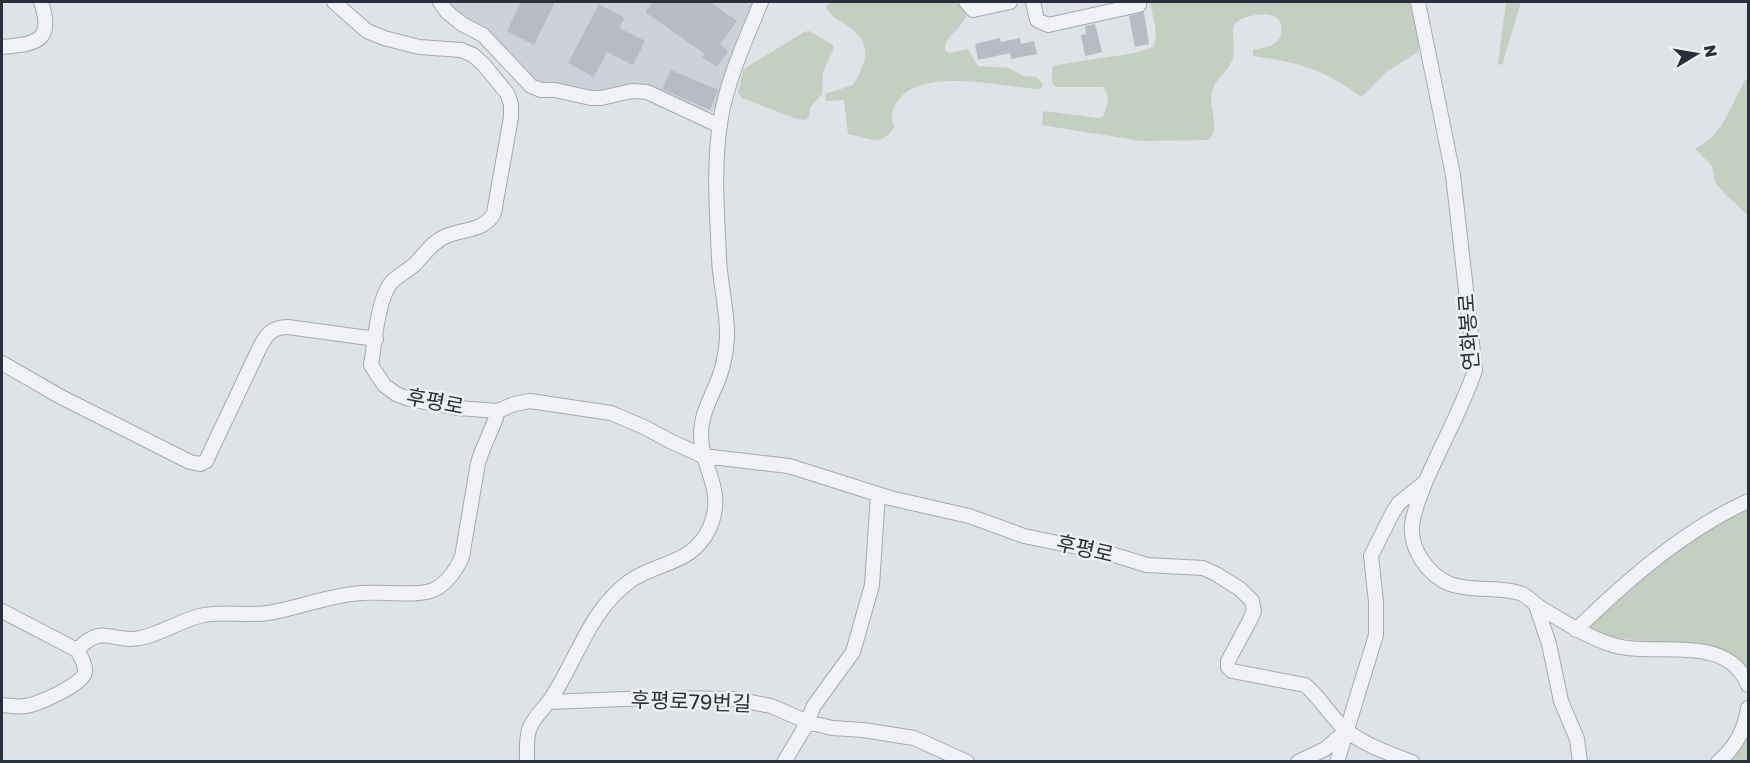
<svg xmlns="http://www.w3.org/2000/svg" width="1750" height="763" font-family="'Golos Text','Noto Sans KR',sans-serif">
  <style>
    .built { fill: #cdd1d8 }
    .green { fill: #c4cfc1 }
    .building { fill: #b7bbc3 }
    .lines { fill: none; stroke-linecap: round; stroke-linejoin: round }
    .minor-casing { stroke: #a5a9b0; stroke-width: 16 }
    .minor { stroke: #f1f2f5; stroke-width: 14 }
    .labels { text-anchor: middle; stroke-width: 5; stroke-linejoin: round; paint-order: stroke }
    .street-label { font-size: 21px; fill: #29303c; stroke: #eef1f4 }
  </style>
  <rect width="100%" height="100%" fill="#dfe2e6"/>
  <path class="built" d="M447,2H754L720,101L712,112L695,109L688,103L646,85L635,84L602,91L590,92L540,83L453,9Z"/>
  <path class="green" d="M834,2H959L966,16C962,29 943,37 945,51L949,53L968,49L978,66L1008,68L1024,76L1036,77L1043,84L1041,89C1003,88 918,64 895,105C891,113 891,119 894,127C882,148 868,138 848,134L844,100L826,101L825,94L853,85C866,63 874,44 849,27C839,20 831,17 825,6Z
    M1150,2H1411L1419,45L1418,52L1386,72L1362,97C1321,69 1302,63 1253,56V50C1260,48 1269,48 1275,43C1284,36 1284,20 1273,16C1264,12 1234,16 1233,29C1232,40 1237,49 1232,61C1227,72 1215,79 1212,91C1208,108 1221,127 1209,140L1141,141L1042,125L1043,111L1098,118L1103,117C1107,107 1111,96 1103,87H1056L1052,83V68L1056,65L1135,53L1153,47C1160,33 1152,16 1150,2Z
    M1506,2H1521L1502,65L1498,64Z
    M809,31L833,45L834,48L823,72L822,94L810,108L809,118L804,120L797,119L742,98L738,93L743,71L747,67L804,32Z
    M1748,76V216L1724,193L1715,182L1712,166L1695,149C1726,133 1730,104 1748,76Z
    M1748,499V674L1668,644L1610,637L1588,627L1622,592Z
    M1748,725V761L1725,762Z"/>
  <path class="building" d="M521,2H555L534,45L507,31Z
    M653,2H710L737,21L720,44L728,51L717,67L702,57L705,54L645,12Z
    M599,4L625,18L619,28L645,41L633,65L607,52L594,77L568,63Z
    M1144,12L1149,44L1135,47L1129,16Z
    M1095,24L1102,52L1085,56L1081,35L1086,34L1085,26Z
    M1000,38L1001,42L1020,38L1021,44L1034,41L1037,54L1011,59L1010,53L978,60L975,44Z
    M671,70L718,90L710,110L662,89Z"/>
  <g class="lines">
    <g class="minor-casing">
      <path id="minor" d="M334,2L367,31L384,38L419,47L461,50L473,55L483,64L507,93L511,104V117L494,213C485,231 463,229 446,236C432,242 425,254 415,264C408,271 396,276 390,284C377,303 375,342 371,365L384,385L396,394L409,399L458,408L498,411L514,404L530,401L611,413L644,427L672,442L703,456L789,466L890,498L969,516L1024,536L1111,554L1147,565L1203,568L1216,574L1240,589L1252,601L1254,611L1249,622L1228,661V667L1232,671L1305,685C1321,698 1331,718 1347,731C1363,744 1392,755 1412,762
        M440,2L447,12L462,24L483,35L531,86L541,90H555L591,98H601L632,91L647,92L720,126
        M966,2L973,10L1010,2
        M1033,2L1037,20L1048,25L1139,5
        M1418,2L1453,175L1475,370C1462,409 1441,445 1425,483C1420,497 1413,511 1412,526C1410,549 1428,575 1450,584C1471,592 1503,586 1522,594C1529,597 1534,604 1541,608C1564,622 1587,637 1613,645C1656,658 1727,632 1748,685
        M2,47C35,44 55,42 41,2
        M2,363L61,397L190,462L200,464L206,461L259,349C266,335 271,327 288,327L376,339
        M1536,605L1549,644L1561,701L1577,739L1580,762
        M2,611L77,650
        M1576,630C1627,580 1683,531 1748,501
        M77,650C104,622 111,644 140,638C162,634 182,619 204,615C225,611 247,616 268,613C299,608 329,595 361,593C380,591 418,597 433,590C447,584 456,570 462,557L478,463C483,445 493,429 498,411
        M549,702L648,698L735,699L771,706L808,722L832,728L863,730L914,738L967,762
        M2,705C9,706 18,707 25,706C37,705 84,684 85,672C86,664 80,656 77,650
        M527,762C527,751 526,740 529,730C533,717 545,708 552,697C578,657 590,610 630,581C659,561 693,565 710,527C726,489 701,469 701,435C701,412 713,395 720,375C724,363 726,351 727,339C728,313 720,284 719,258C717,211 713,163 721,117C728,78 746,39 761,2
        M784,762L808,722L813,707L853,652L872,585L878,494
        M1298,762L1325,749L1346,731
        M1337,762L1376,635V602L1371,556L1393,512L1399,503L1424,483
        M1718,762C1735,748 1745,729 1748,708"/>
    </g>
    <use href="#minor" class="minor"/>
  </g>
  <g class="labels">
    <g class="street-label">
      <text transform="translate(1469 332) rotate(-94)" y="7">연화봉로</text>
      <text transform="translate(435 402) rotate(11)" y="7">후평로</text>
      <text transform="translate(1085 549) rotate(13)" y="7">후평로</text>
      <text transform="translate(691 702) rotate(2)" y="7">후평로79번길</text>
    </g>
  </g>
  <rect width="1750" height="763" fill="none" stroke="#29303c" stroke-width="6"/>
  <g transform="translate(1696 54) rotate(79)" stroke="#eef1f4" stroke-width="4.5" paint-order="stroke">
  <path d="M0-4.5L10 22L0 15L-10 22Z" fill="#29303c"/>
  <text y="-9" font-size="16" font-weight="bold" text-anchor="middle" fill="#29303c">N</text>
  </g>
</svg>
